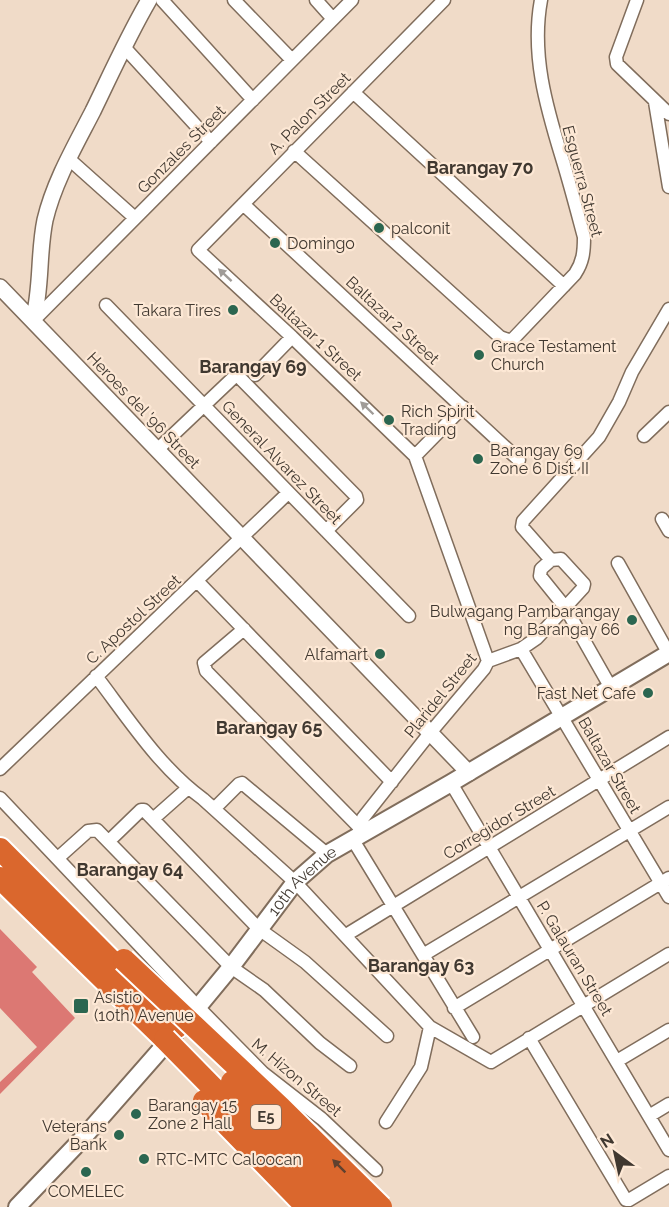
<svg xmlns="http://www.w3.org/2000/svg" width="669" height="1207" font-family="Raleway,sans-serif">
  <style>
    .forest { fill: #dc7873 }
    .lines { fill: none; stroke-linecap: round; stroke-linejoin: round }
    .minor-casing { stroke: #806d5c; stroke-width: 15 }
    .tertiary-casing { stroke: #806d5c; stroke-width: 18 }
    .secondary-casing { stroke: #806d5c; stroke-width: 20 }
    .motorway-casing { stroke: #fff; stroke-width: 26 }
    .minor { stroke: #fff; stroke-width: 12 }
    .tertiary { stroke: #fff; stroke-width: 15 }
    .secondary { stroke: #fff; stroke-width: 16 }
    .motorway { stroke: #da672d; stroke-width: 22 }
    .motorway-bridge-casing { stroke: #fff; stroke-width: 26; stroke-linecap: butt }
    .motorway-bridge { stroke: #da672d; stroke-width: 22 }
    .oneway { fill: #a09c98 }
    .oneway2 { fill: #5f412f }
    .poi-dot { fill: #2b6650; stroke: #fde8d5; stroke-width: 2 }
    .labels { text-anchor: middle; stroke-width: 4.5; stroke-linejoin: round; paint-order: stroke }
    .shield { fill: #fde8d5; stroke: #796d62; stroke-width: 1.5 }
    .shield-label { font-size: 15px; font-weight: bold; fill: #403830 }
    .street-label { font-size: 16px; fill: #403830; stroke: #fde8d5 }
    .poi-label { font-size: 16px; fill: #403830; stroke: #fde8d5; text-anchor: start }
    .neighbourhood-label { font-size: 18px; font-weight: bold; fill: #403830; stroke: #fde8d5 }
  </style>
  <rect width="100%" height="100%" fill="#f0dbc8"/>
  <path class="forest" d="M0,929L37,967L32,972L75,1018L0,1094V1082L37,1047L0,1008Z"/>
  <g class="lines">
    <g class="minor-casing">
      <path id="minor" d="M162,0L253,100
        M234,0L292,60
        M316,0L333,19
        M444,0L198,250L292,337L415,456L488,661
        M637,0L616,57L617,64L669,114
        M124,47L211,142
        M353,92L564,286
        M655,102L669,187
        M294,151L500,337L508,340L513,339L575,274C583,262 584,252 584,237C577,211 570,184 562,158C546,106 531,54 541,0
        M69,159L135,218
        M243,204L519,460
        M106,305L409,616
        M33,321L352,0
        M255,375L292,337
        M644,436L669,412
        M157,450L234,377H239L356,496L357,500L326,531
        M415,456L463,407
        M662,519L669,531
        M551,560L522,527L523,521L599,437L619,402L632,372L669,309
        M551,560L541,569L540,576L565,607L611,688
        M618,563L669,654
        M197,581L392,782
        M244,629L204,663L206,671L365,833
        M521,649L669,897
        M96,676C128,718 160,768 203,799L295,882L430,1027L491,1062L669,954
        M0,769L288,493
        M451,783L669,1150
        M0,798L198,1007L263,1073L322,1119L376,1170
        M214,809L239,784L242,783L327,854
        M153,819L188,788
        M359,829L363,818L430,733L484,669L488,661L521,649L537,638L583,588L584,584L561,559L551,560
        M353,840L473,1037
        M109,841L141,810H144L259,929L305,962L387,1036
        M59,857L88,831L97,830L231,967L264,990L320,1043L350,1066
        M346,935L669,737
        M423,955L669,807
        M454,1008L669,878
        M529,1038L626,1200H629L669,1176
        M617,1061L669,1030
        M649,1116L669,1104
        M386,1122L421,1067L430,1027"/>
    </g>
    <g class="tertiary-casing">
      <path id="tertiary" d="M0,287L469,773
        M33,321C42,288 38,254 45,220C54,182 75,146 93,111C111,74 128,36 149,0"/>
    </g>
    <g class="secondary-casing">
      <g id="secondary">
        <path id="s1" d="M17,1207L83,1138L198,1007L231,967L295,882L327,854L451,783L669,653"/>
      </g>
    </g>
    <g class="motorway-casing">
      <path id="motorway" d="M0,849L177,1027
        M0,878L165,1039"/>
    </g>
    <use href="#minor" class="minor"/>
    <use href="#tertiary" class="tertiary"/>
    <use href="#secondary" class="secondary"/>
    <use href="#motorway" class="motorway"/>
    <g class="motorway-bridge-casing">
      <path id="motorway-bridge" d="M124,960L281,1108L381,1207
        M165,1039L330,1207
        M232,1082L355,1207
        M204,1101L307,1207"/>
    </g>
    <use href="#motorway-bridge" class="motorway-bridge"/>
  </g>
  <defs><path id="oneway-solid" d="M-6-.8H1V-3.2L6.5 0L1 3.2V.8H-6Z" transform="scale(1.5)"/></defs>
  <g class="oneway">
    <use href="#oneway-solid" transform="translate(225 275) rotate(-137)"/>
    <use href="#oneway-solid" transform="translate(367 408) rotate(-136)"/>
  </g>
  <use class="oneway2" href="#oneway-solid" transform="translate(339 1166) rotate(-135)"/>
  <g class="poi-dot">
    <circle cx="379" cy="228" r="6"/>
    <circle cx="275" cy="243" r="6"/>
    <circle cx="233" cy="310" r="6"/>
    <circle cx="479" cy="355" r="6"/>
    <circle cx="389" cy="420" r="6"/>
    <circle cx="478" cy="459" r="6"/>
    <circle cx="632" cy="620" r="6"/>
    <circle cx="380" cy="654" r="6"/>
    <circle cx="648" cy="693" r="6"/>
    <rect x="73" y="998" width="16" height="16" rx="3"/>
    <circle cx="136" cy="1114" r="6"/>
    <circle cx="119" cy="1135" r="6"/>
    <circle cx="144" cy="1159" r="6"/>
    <circle cx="86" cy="1172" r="6"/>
  </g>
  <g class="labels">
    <rect class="shield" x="251" y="1105" width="30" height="24" rx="4.5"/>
    <g class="shield-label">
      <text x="266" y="1122">E5</text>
    </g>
    <g class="street-label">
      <text transform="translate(309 113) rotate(-45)" y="6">A. Palon Street</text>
      <text transform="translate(181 149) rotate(-45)" y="6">Gonzales Street</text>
      <text transform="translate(583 181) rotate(75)" y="6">Esguerra Street</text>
      <text transform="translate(393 320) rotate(43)" y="6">Baltazar 2 Street</text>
      <text transform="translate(316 337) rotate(43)" y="6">Baltazar 1 Street</text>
      <text transform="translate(144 410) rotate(46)" y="6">Heroes del '96 Street</text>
      <text transform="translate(282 462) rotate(46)" y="6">General Alvarez Street</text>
      <text transform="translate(133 619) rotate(-43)" y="6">C. Apostol Street</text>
      <text transform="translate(440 695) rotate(-51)" y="6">Plaridel Street</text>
      <text transform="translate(610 765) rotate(60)" y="6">Baltazar Street</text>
      <text transform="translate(499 822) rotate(-31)" y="6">Corregidor Street</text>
      <text dy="6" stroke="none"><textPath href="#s1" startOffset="434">10th Avenue</textPath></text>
      <text transform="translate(575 958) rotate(59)" y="6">P. Galauran Street</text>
      <text transform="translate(297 1077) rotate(40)" y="6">M. Hizon Street</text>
    </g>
    <g class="poi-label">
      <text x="391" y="234">palconit</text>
      <text x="287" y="249">Domingo</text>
      <text x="221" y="316" text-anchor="end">Takara Tires</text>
      <text x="491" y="352">Grace Testament<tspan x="491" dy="18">Church</tspan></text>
      <text x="401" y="417">Rich Spirit<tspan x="401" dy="18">Trading</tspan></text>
      <text x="490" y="456">Barangay 69<tspan x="490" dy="18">Zone 6 Dist. II</tspan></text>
      <text x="620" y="617" text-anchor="end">Bulwagang Pambarangay<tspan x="620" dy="18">ng Barangay 66</tspan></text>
      <text x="368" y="660" text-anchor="end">Alfamart</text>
      <text x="636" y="699" text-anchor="end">Fast Net Cafe</text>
      <text x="94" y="1003">Asistio<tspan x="94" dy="18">(10th) Avenue</tspan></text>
      <text x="148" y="1111">Barangay 15<tspan x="148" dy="18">Zone 2 Hall</tspan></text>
      <text x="107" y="1132" text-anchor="end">Veterans<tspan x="107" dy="18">Bank</tspan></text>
      <text x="156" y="1165">RTC-MTC Caloocan</text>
      <text x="86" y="1197" text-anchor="middle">COMELEC</text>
    </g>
    <g class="neighbourhood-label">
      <text x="480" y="174">Barangay 70</text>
      <text x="253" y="373">Barangay 69</text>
      <text x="269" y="734">Barangay 65</text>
      <text x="130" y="876">Barangay 64</text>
      <text x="421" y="972">Barangay 63</text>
    </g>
  </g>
  <g transform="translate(615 1153) rotate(327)" stroke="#fde8d5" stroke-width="4.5" paint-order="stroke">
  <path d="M0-4.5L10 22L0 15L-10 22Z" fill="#403830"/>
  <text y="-9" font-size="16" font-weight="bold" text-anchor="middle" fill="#403830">N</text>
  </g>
</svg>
